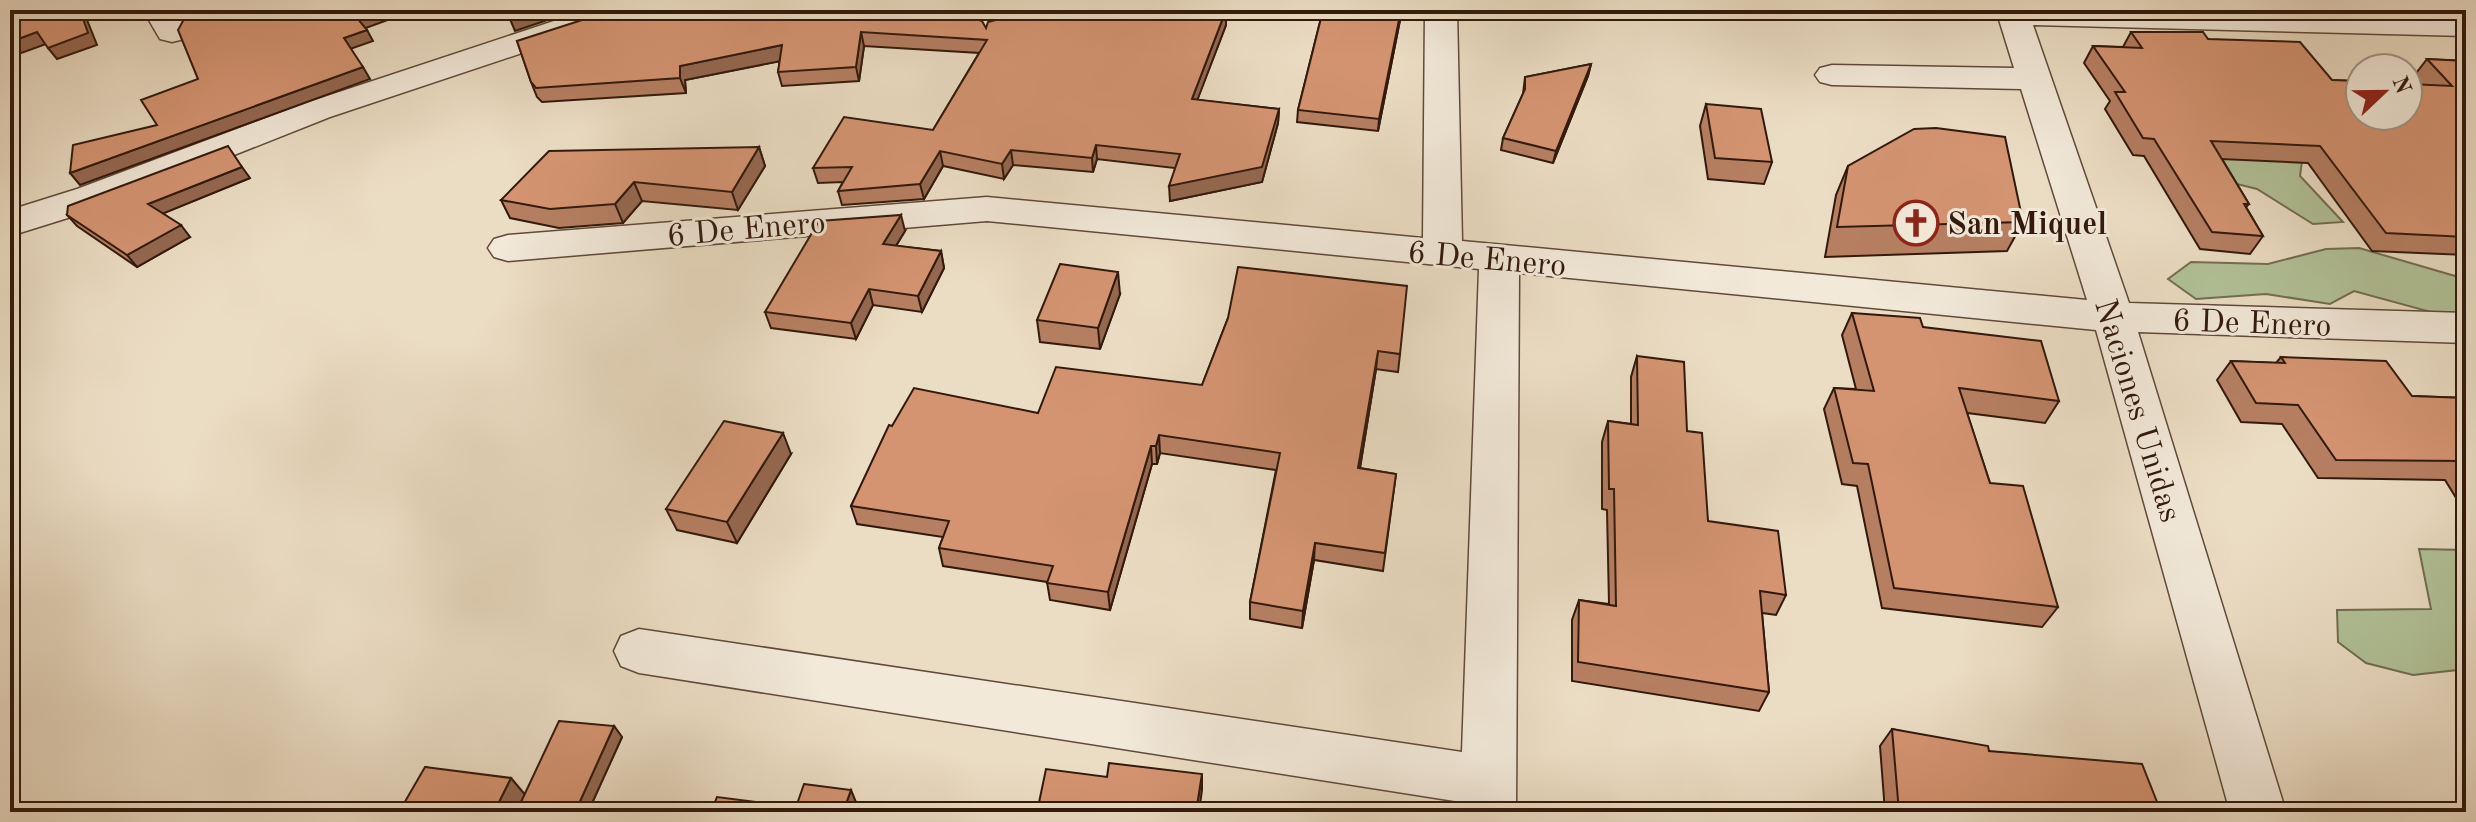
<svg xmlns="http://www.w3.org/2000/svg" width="2476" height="822" font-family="'Old Standard TT',serif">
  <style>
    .green { fill: #b2c298; stroke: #726e52; stroke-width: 2 }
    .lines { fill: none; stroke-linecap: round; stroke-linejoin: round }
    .minor-casing { stroke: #604a3a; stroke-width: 3 }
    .minor { fill: #f2e9d9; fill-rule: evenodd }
    .wall { fill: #b67f62; stroke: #32190c; stroke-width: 2 }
    .shaded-wall { fill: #946850; stroke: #32190c; stroke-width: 2 }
    .building { fill: #d49472; stroke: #32190c; stroke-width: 2 }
    .labels { text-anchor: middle; stroke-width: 6; stroke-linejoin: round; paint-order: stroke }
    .poi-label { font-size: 32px; font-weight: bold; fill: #32190c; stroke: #f2e9d9; text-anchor: start }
    .street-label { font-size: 32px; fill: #32190c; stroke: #f2e9d9 }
  </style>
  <rect width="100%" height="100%" fill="#ebddc4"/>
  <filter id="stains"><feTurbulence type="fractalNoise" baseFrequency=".0025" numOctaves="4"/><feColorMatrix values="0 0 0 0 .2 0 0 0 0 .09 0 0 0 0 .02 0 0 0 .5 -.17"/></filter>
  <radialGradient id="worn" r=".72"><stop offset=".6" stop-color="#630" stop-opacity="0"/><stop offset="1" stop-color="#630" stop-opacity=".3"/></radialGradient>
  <path class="green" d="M2211,71L2302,161L2300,176L2343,222L2313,224L2257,189L2217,179Z
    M2359,248L2455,276L2466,285V317L2460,320L2354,291L2330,304L2266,294L2196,299L2168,279L2191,262L2268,264L2326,249Z
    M2419,549L2466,550V669L2413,675L2366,663L2338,642L2337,610L2431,609Z"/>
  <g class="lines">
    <g class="minor-casing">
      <path id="minor" d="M143,10H175L189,32L184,39L172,42L160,39Z
        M587,10H635L630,17L330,117L103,207L10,236V210L77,189L306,103Z
        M977,10H1009L1007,24L1003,31L991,34L979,31L975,24Z
        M1425,10H1457L1462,241L2087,300L2021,89L1832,85L1820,82L1815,75L1820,68L1832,65L2014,68L1996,10H2211L2466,16V36L2033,25L2129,303L2466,313V343L2138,332L2286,812H2230L2096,330L1519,273L1516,812H1460L1461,802L639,673L621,666L614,651L621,636L639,629L1462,752L1479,269L987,221L508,261L494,257L488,248L494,239L508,235L987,197L1423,238Z"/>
    </g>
    <use href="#minor" class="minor"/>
  </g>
  <path class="wall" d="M1226,10V25L1197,100L1279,109L1278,123L1262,182L1170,201L1175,168L1097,159L1093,172L1013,165L1004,179L943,166L924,199L842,205L838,191L843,182L818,183L813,168L933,130L979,53L864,46L859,81L782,86L778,72L780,61L685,80L686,93L542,102L537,97L531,82L517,41L974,18L986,28Z
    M1323,10H1402L1378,131L1297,122L1298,110Z
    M2131,32L2208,39L2332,80L2422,85L2414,76L2427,59L2466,61V255L2372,251L2308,163L2222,159L2249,204L2246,207L2263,236L2250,254L2200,249L2144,156L2133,155L2105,109L2110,101L2084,63L2093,46L2123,47Z
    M1591,64L1588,76L1553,163L1501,150L1503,138L1523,94L1525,77Z
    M1706,104L1772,162L1764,184L1708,179L1700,126Z
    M759,147L765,166L738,210L642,201L623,223L559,228L510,218L501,200Z
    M1848,166L2023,222L2007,251L1825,257L1836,195Z
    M250,178L163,213L190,237L137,267L77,226L67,215Z
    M905,231L896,246L941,251L944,268L922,312L873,305L856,339L771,328L765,312Z
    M1120,294L1100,349L1040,342L1037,320Z
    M1852,313L1923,327L2059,401L2045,423L1967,413L1990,483L2058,607L2042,627L1882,608L1857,486L1842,484L1824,409L1834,388L1856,389L1842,335Z
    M1228,318L1400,354L1398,372L1376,369L1360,468L1396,474L1383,571L1314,560L1302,628L1250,619V602L1276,470L1160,453L1157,464H1152L1110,610L1050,600L1047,582L943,566L939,548L943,537L857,524L851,506L892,426L1038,413L1202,385Z
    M1637,356L1687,431L1708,521L1786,595L1776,615L1762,613L1769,692L1759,711L1572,681V620L1579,600L1609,604L1607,510L1602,509V442L1608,421L1631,424V377Z
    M2281,357L2412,396L2466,398V514L2445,480L2318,478L2282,424L2241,422L2217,380L2231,361L2276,363Z
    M791,454L737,543L677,530L666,509Z
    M614,726L622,737L588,812H529L523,805L425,767L524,794Z
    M1892,729L1989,751L2161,812H1885L1880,746Z"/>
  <path class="shaded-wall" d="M80,10H83L97,45L57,59L48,48Z
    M378,10H415L363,29L357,18Z
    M538,10H577L515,31L510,19Z
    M1226,10V25L1192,114V99Z
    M1401,10H1402L1378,131L1379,119Z
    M367,30L373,41L350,49L344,38Z
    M37,32L46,44L10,57V42Z
    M861,32L864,46L859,81L856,67Z
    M782,45L786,60L685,80L686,93L680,78V66Z
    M1591,64L1588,76L1553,163L1556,151Z
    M363,67L370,79L80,185L70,173Z
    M1279,109L1278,123L1262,182L1170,201L1169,186Z
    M1096,145L1097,159L1093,172L1092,158Z
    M759,147L765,166L738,210L732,192Z
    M1011,150L1013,165L1004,179L1002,164Z
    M940,151L943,166L924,199L920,184Z
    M242,167L250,178L157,216L148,204Z
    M634,182L642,201L623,223L615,204Z
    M901,215L905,231L887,260L883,244Z
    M181,225L190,237L137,267L127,255Z
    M941,251L944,268L922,312L918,296Z
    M1118,272L1120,294L1100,349L1098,328Z
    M869,289L873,305L856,339L851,323Z
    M1378,351L1376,369L1357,486L1358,468Z
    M783,433L791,454L737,543L727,522Z
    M1159,435L1160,453L1157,464L1156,446Z
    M1151,446L1152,464L1110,610L1108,592Z
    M1315,543L1314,560L1302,628L1303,611Z
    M614,726L622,737L588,812H580L577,808Z
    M1202,774V790L1199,812H1196Z
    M511,778L527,797L521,802L523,805L520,812H494Z
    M851,790L858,807L857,812H843Z"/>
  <path class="building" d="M10,10H80L88,33L48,48L37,32L10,42Z
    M178,10H378L357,18L367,30L344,38L363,67L70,173L73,145L157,125L141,100L198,79L178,30L184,19Z
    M507,10H538L510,19Z
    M613,10H972L974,18L982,21L986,28L988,22L1004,18L1008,10H1226L1192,99L1279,109L1262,167L1169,186L1180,154L1096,145L1092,158L1011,150L1002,164L940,151L920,184L838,191L852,167L813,168L844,117L933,130L987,40L861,32L856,67L778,72L782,45L680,66V78L536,88L531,82L517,41Z
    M1323,10H1401L1379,119L1298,110Z
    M2131,32H2203L2208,39L2300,42L2332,80L2360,81V116H2408V84L2452,86L2427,59L2466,61V237L2386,233L2320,146L2211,141L2249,204H2244L2263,236L2212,232L2154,139L2143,138L2115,92H2125L2093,46L2142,48Z
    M1591,64L1556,151L1503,138L1525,89V77Z
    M1706,104L1761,109L1772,162L1715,158Z
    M1936,128L2005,137L2023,222L1837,227L1848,166L1914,129Z
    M228,146L242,167L148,204L181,225L127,255L67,215L68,206Z
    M759,147L732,192L634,182L615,204L550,209L501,200L549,151Z
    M901,215L883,244L941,251L918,296L869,289L851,323L765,312L819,221Z
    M1060,264L1118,272L1098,328L1037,320Z
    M1238,267L1407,286L1400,354L1378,351L1358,468L1396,474L1385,553L1315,543L1303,611L1250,602L1280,453L1159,435L1156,446H1151L1108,592L1047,583L1053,566L939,548L949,521L851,506L889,425L892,426L914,388L1038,413L1056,367L1202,385L1228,318Z
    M1852,313L1920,318L1923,327L2041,341L2059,401L1959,388L1990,483L2023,486L2058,607L1894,588L1868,464L1853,463L1834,388L1874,391Z
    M1637,356L1684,362L1687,431L1702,433L1708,521L1778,531L1786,595L1760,591L1769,692L1578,662L1579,600L1616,606L1614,489H1609L1608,421L1638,425Z
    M2281,357L2386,361L2412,396L2466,398V464L2464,461L2336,460L2298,405L2256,403L2231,361L2285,363Z
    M724,421L783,433L727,522L666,509Z
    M559,721L614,726L577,808L521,802Z
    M1892,729L1988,746L1989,751L2142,764L2161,812H1899Z
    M1109,763L1202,774L1196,812H1037L1046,769L1107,777Z
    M425,767L511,778L494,812H399Z
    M804,784L851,790L843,812H711L717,797L796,807Z"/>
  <defs>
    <g id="church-ring" transform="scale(2.3)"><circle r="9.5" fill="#f2e9d9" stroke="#8f2418" stroke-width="1.5"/><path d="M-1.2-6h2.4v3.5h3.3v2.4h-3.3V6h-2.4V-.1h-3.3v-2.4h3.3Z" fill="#8f2418"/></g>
  </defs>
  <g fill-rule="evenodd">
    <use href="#church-ring" x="1916" y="223"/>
  </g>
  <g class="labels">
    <g class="poi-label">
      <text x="1947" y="234">San Miquel</text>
    </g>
    <g class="street-label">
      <text transform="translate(746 228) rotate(-5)" y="11">6 De Enero</text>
      <text transform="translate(1487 258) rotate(5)" y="11">6 De Enero</text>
      <text transform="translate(2252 322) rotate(2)" y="11">6 De Enero</text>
      <text transform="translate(2139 410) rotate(73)" y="11">Naciones Unidas</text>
    </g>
  </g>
  <rect width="2476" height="822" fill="none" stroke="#ebddc4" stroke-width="40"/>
  <rect x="12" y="12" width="2452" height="798" fill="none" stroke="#32190c" stroke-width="4"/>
  <rect x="20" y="20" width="2436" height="782" fill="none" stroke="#32190c" stroke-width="2"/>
  <g transform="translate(2384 92) rotate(68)"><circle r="38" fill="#f2e9d9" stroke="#a59687" stroke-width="2"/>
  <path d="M0-6L14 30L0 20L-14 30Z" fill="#8f2418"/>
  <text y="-12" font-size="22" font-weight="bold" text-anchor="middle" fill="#32190c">N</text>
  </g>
  <rect width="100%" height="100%" filter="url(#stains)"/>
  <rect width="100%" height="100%" fill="url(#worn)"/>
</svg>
